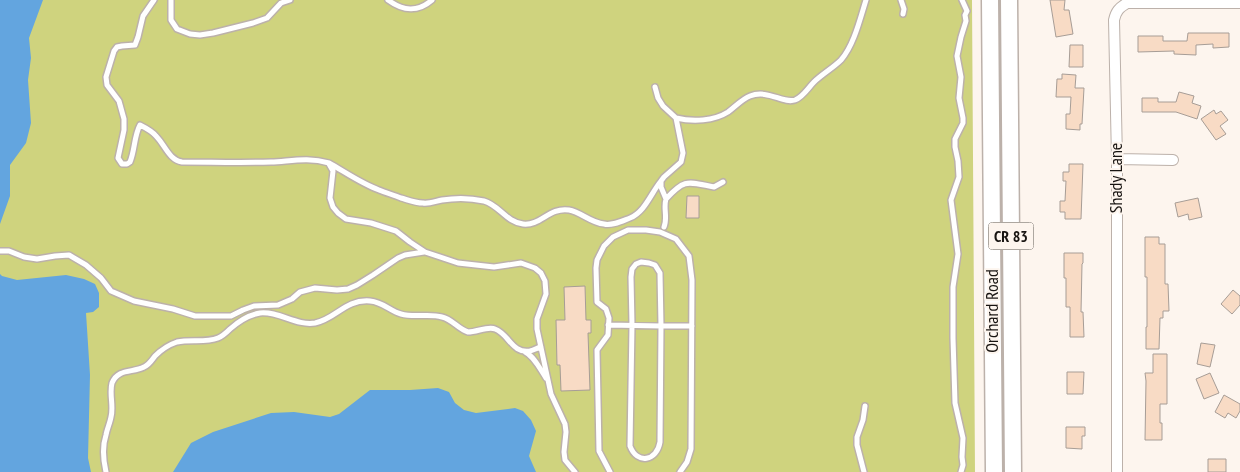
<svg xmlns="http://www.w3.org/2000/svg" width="1240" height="472" font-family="'PT Sans Narrow',sans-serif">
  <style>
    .green { fill: #cfd37e }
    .water { fill: #63a5df }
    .building { fill: #f8dbc5; stroke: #a79d96 }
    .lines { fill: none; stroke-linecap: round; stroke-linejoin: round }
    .lane-casing { stroke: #bcb1aa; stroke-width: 8 }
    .street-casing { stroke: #bcb1aa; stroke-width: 12 }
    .primary-casing { stroke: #bcb1aa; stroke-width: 19 }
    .lane { stroke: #fff; stroke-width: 5 }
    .street { stroke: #fff; stroke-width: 10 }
    .primary { stroke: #fff; stroke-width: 16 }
    .labels { text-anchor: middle; stroke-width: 4; stroke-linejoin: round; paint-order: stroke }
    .shield { fill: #fdf5ee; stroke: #5d5853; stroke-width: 1 }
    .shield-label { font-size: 16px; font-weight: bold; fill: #181411 }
    .street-label { font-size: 18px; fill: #181411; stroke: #fdf5ee }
  </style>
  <rect width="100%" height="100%" fill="#fdf5ee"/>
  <path class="green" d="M0,0H972L975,472H0Z
    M996,0H1003L1007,472H1004L999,376Z"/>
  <path class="water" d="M0,0H43L29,38L31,58L28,80L31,123L26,143L10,165V196L0,224Z
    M0,274L2,276L17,280L66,275L84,279L95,284L99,293V307L93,312L86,313L90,375L88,458L91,472H0Z
    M438,388L449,392L455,403L464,410L476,413L515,408L523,411L531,420L536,431L529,456L536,472H173L191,443L213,432L271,413L294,412L330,417L339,414L370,390H410Z"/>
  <path class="building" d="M1050,0H1065L1064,10H1069L1073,34L1056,37Z
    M1188,33H1229V47L1213,48V44L1196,45V55L1174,54V51L1138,52V36H1163V41H1187Z
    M1070,45H1083V67H1069Z
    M1062,74L1076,75L1075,88H1084L1082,124H1080V130L1066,129V114H1070L1071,97H1056L1057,79H1062Z
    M1179,92L1194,96L1192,103L1201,106L1197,119L1176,112H1142V98H1158V102H1176Z
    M1214,110L1216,114L1221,111L1228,120L1220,126L1226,134L1216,140L1201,119Z
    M1069,164H1083L1081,219H1065V212H1060V201H1065L1066,181H1063V172H1069Z
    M687,196H699V218H686Z
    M1198,198L1202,217L1189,220L1188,214L1178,217L1175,203Z
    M1145,237H1159V244H1165V284H1168L1169,311H1163V318H1160L1159,349H1146V327H1147V277H1145Z
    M1064,253H1083V263L1082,264L1081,312H1083L1084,337H1070V307H1066V278H1064Z
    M585,286L586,320H591V333H588L590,390L561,391L560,365H557L556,320H565L564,287Z
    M1233,290L1240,296V305L1232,314L1221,304Z
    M1201,343L1215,345L1210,367L1197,364Z
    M1153,354H1167V404H1160V423H1162V440H1145L1146,381L1145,373H1153Z
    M1067,372H1084L1083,394H1067Z
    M1210,373L1219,393L1204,399L1196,379Z
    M1224,395L1240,404V411L1236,418L1228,413L1225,418L1215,412Z
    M1066,427H1085V436H1082V449L1066,448Z
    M1208,459H1226V472H1208Z"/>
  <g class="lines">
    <g class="lane-casing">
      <path id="lane" d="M154,0L143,16L138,37L135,45L122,46L117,47L114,51L106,77L107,85L119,101L124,119V130L118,158L122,164H127L130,162C135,150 134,136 140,125C146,128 152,131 156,136C165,145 169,160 182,162C211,162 241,163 271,162C292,161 308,157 329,163C345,172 362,184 379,190C386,193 394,195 401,198C408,200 415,203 423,203C429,204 436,201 442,200C454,198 471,198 484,201C499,205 506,222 523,224C541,226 549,207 569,210C581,212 591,223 604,224C612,226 622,221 630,218C645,212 651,193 661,181
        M171,0V20L177,29L190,34L200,35L213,33L253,23L267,18L281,3L290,0
        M388,0C403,11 417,13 432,0
        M901,0L904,9L903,14
        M655,87L658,98L663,106L676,118L683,153L681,162L664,177L661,181V187L666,199C685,178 688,182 714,187L723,182
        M676,118C693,122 714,121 728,112C735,107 742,99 750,96C768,89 783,104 795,100C803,97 808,88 814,82C822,74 833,68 841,60C854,45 860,19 866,0
        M329,164L333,171L330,198L333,207L338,213L346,219L371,223L396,231L410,242L425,252L458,263L494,267L521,263L535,268L541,273L545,281L546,294L537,319V329L551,394L565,424L566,432L564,452L565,460L575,472
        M664,227C668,218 663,208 666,199
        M0,251H9L24,257L37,259L55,256L69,255L86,265L101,278L111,291L134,301L173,309L195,316H231L243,310L254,306L278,305L292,299L300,292L315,288L337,290L348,289L357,285L373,275L398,258L405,255L424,252
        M608,325L661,326L660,442C657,461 637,465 630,446L632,325L631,277L632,269L636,264L641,262L649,263L655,265L660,273L661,326H692
        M525,352C534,356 540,369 546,378
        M106,472C103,459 102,447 106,435C107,429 110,423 111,417C114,406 109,394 112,383C118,368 133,373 144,367C149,365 152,360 155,356C161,350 168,345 177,342C191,339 205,343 218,338C223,336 227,332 230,329C239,321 248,315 260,313C279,311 296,326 315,323C336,319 345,299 370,301C383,302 390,311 401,314C415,318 429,313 442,317C452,319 458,329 468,332C477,332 488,326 495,329C509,334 512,354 530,351C534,350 537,348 541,347
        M610,472L599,451L597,350L608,335L609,318L606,309L597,302L596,268L597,260L604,246L613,237L628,230H646L660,232L676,239L689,256L692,280L691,449L687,462L680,472
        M864,472L857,445V437L863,420L865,406
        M961,472L963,465L962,457L963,438L955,403L953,338V287L958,254L951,200L959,177L958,161L955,147V139L963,123V118L959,98L961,77L957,56L961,37L966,21L965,15L967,11L962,0"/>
    </g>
    <g class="street-casing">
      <path id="street" d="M1117,159L1173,160
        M1117,472V159L1114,20C1116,11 1119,8 1127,3H1240"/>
    </g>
    <g class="primary-casing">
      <path id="primary" d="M990,0L994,472
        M1009,0L1013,472"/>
    </g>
    <use href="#lane" class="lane"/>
    <use href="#street" class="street"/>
    <use href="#primary" class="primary"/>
  </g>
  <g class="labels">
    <rect class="shield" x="988.5" y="222.5" width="45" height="27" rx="4"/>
    <g class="shield-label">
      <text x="1011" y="242">CR 83</text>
    </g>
    <g class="street-label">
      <text transform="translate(1116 178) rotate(-90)" y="6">Shady Lane</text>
      <text transform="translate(992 311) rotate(-90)" y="6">Orchard Road</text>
    </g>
  </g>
</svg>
